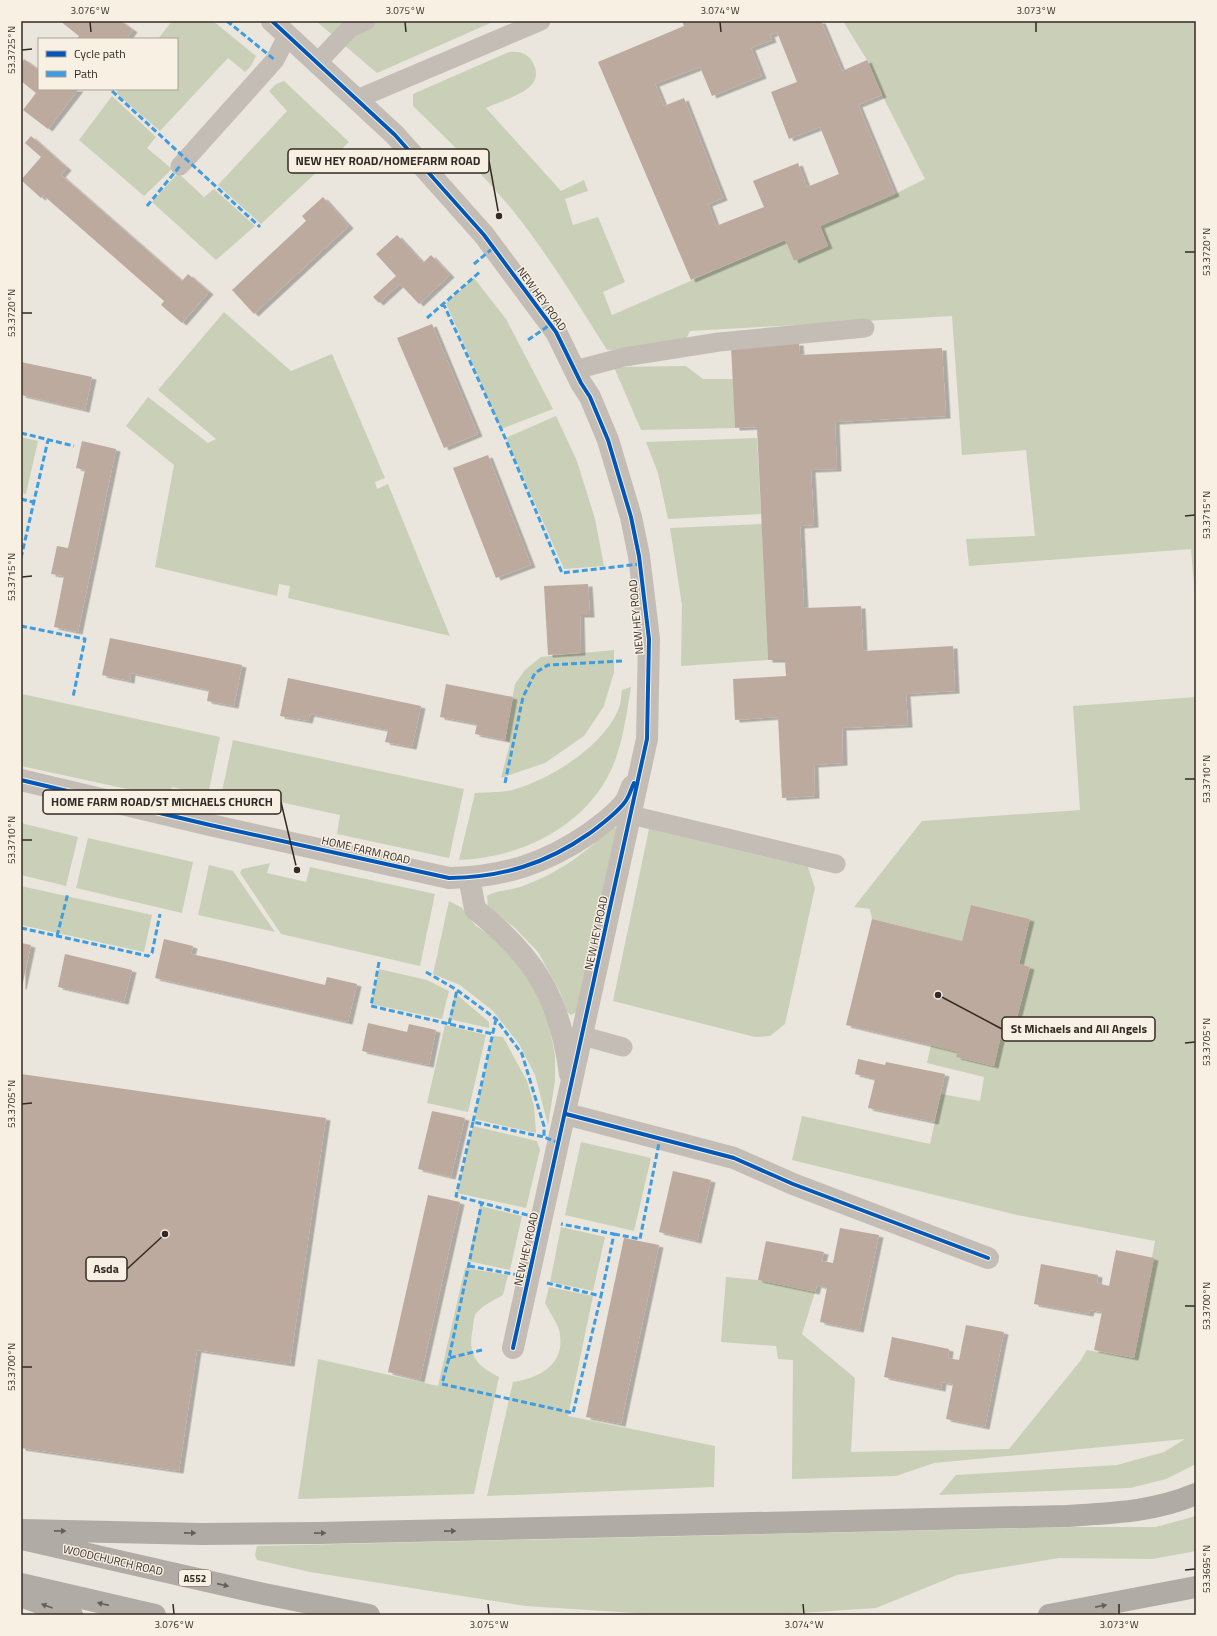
<svg xmlns="http://www.w3.org/2000/svg" width="1217" height="1636" font-family="'Titillium Web',sans-serif">
  <style>
    .green { fill: #cad0b7 }
    .building { fill: #bdaa9f; fill-rule: evenodd; filter: url(#shadow) }
    .lines { fill: none; stroke-linecap: round; stroke-linejoin: round }
    .lane { stroke: #c3bdb6; stroke-width: 19 }
    .street { stroke: #c3bdb6; stroke-width: 22 }
    .primary { stroke: #b1aba6; stroke-width: 22 }
    .quiet { stroke: #3e9ce0; stroke-width: 3; stroke-dasharray: 6 3; stroke-linecap: butt }
    .cycleway-casing { stroke: #f8f0e3; stroke-width: 6 }
    .cycleway { stroke: #0057b8; stroke-width: 4 }
    .oneway { fill: #655e59 }
    .ticks { fill: none; stroke: #332a25; stroke-width: 1.5 }
    .labels { text-anchor: middle; stroke-width: 3; stroke-linejoin: round; paint-order: stroke }
    .shield { fill: #f8f0e3; stroke: #6e655e; stroke-width: 1 }
    .shield-label { font-size: 10px; font-weight: bold; fill: #332a25 }
    .street-label { font-size: 11px; fill: #332a25; stroke: #f8f0e3 }
    .leader { fill: none; stroke: #332a25; stroke-width: 1.5 }
    .callout-dot { fill: #332a25; stroke: #f8f0e3; stroke-width: 1.5 }
    .callout { fill: #f8f0e3; stroke: #332a25; stroke-width: 1.5 }
    .callout-label { font-size: 12px; text-anchor: middle; font-weight: bold; fill: #332a25 }
    .neatline { fill: none; stroke: #332a25; stroke-width: 1.5 }
    .ticks-label { font-size: 10px; text-anchor: middle; fill: #332a25 }
  </style>
  <defs>
    <filter id="shadow"><feDropShadow dx="4.5" dy="2.5" stdDeviation="0" flood-color="#0004"/></filter>
  </defs>
  <rect width="100%" height="100%" fill="#eae5dd"/>
  <path class="green" d="M172,21H213L256,56L251,66L245,72L228,58L160,131L116,93L119,89H177V39H158Z
    M316,21H495L377,73Z
    M843,21H1196V609L1191,549L969,566L966,539L1035,536L1026,450L962,455L952,316L690,331L681,349L607,350C576,301 546,251 510,207C480,171 446,138 413,106V94L509,52C518,51 529,53 533,63C548,91 503,99 486,108L561,191L584,180L588,191L565,199L573,225L598,217L625,282L603,292L612,315L785,240L794,261L828,246L820,226L895,194L925,179L882,95L867,60Z
    M284,81L349,142L261,224L218,185L287,111L269,91L276,84Z
    M112,96L156,137L147,148L172,169L144,196L79,140Z
    M178,173L204,197L214,189L255,226L216,260L152,202Z
    M474,278L506,319L553,409L501,429L446,303Z
    M224,312L291,371L332,354L385,478L375,482L377,489L388,484L450,636L288,598L290,586L279,584L277,596L155,567L174,465L126,426L148,397L208,443L216,439L158,390Z
    M686,366L703,379H733L735,428L641,430L614,367Z
    M556,416L577,461L595,519L604,566L564,569L506,438Z
    M21,437L38,441L26,494L21,493Z
    M757,438L761,514L668,519L658,473L646,442Z
    M762,524L768,660L681,666L682,605L670,528Z
    M614,650V672L604,706L584,736L545,763L501,778L510,743L505,740L515,684L525,670L541,657Z
    M631,687C627,711 624,735 616,758C593,823 524,858 459,860L475,793C487,792 500,793 512,790C550,780 604,746 619,708C621,703 621,696 622,690Z
    M22,694L220,737L208,795L172,787L169,798L21,766Z
    M1196,697V1464L1166,1479L1130,1488L939,1495L956,1475L1117,1465L1164,1452L1185,1439L934,1463L896,1476L792,1479L793,1360L778,1359L776,1346L721,1342L726,1277L758,1280L815,1292L802,1334L855,1378L851,1452L1009,1449L1081,1360L1087,1350L1134,1358L1155,1241L1017,1215L792,1160L802,1116L930,1144L941,1094L980,1101L984,1077L927,1063L931,1045L958,1052L957,1057L993,1066L1004,1023L1015,1025L1030,967L1019,964L1030,919L971,905L962,941L872,919L870,909L854,907L922,821L1080,810L1073,706Z
    M233,740L464,789L449,858L337,834L340,815L261,798L259,804L221,796Z
    M21,823L78,837L66,886L21,875Z
    M613,827L619,829L577,1012L571,1015L567,1012L560,992L538,952L514,927L488,907L487,896C498,889 511,891 523,886C560,872 584,854 613,827Z
    M649,829L808,867L815,888L785,1024L770,1036L755,1037L613,1001Z
    M88,838L193,862L182,913L76,888Z
    M270,863L267,873L306,882L310,867L435,894L420,966L281,934L240,873L242,869Z
    M209,865L233,871L275,932L198,915Z
    M21,886L152,915L144,952L21,925Z
    M449,901L462,908L475,925L498,941L530,980L548,1020L555,1055V1081L548,1125L535,1075L519,1044L493,1011L460,985L433,974Z
    M379,969L427,980L449,991L442,1019L371,1004Z
    M455,993L489,1022V1028L449,1019Z
    M445,1025L486,1035L468,1112L427,1103Z
    M493,1036L503,1037L527,1081L534,1106L536,1133L474,1119Z
    M473,1126L537,1141L540,1150L526,1208L457,1193Z
    M581,1142L651,1158L634,1231L565,1215Z
    M480,1206L522,1216L510,1270L468,1261Z
    M561,1227L605,1237L593,1291L550,1282Z
    M465,1268L508,1275L503,1295C494,1300 481,1306 475,1315C474,1318 473,1324 473,1328C467,1355 476,1365 499,1377L474,1494L298,1499L318,1359L438,1386Z
    M549,1287L593,1296L568,1416L715,1446L714,1487L487,1496L513,1382C541,1378 567,1363 559,1330C556,1321 549,1311 545,1303Z
    M1196,1516V1551L1153,1559L1059,1558L957,1575L876,1608L771,1615H666L526,1606L310,1572L257,1560L255,1555L257,1546L1075,1527H1156Z"/>
  <path class="building" d="M60,21H121L133,30L126,39H77L79,36Z
    M682,21H821L842,71L867,60L882,95L858,105L895,194L820,226L828,246L794,261L785,240L691,280L598,62L684,26ZM777,32L797,82L771,92L789,139L820,127L839,174L807,187L798,163L753,181L764,207L716,226L708,204L723,198L684,98L664,106L655,84L700,67L712,96L762,76L751,48L772,40L770,35Z
    M24,59L39,70V89H79L48,129L23,110L36,93L21,81V64Z
    M31,136L67,168L61,175L182,281L188,274L209,292L182,323L161,305L164,301L43,195L41,198L21,180L41,157L25,143Z
    M323,197L349,226L254,314L232,290L306,221L302,216Z
    M397,235L423,263L431,255L450,275L419,304L400,284L379,303L373,297L396,276L376,254Z
    M432,324L478,434L444,448L397,338Z
    M799,343L800,355L942,348L946,416L835,422L837,469L811,470L814,525L800,526L804,608L861,606L863,651L953,646L955,691L906,694L908,725L842,728L843,763L814,765L815,796L782,798L778,717L735,720L733,679L786,676L785,660H768L757,427L735,428L731,346Z
    M21,362L92,377L85,410L21,395Z
    M82,441L116,449L78,632L54,627L64,576L51,574L57,546L68,548L85,470L76,468Z
    M488,455L531,565L496,578L453,468Z
    M588,584L590,615H580L581,653L548,655L544,586Z
    M110,638L242,665L234,706L207,701L209,690L131,673L130,681L102,675Z
    M288,678L421,706L412,747L385,742L388,730L310,714L308,721L280,716Z
    M446,684L513,697L505,740L475,734L477,724L440,717Z
    M971,905L1030,919L1019,964L1030,967L1015,1025L1004,1023L994,1066L956,1057L958,1052L846,1025L872,919L962,941Z
    M164,939L193,946L191,954L224,961L325,985L327,977L357,984L348,1022L155,978Z
    M21,943L31,945L22,987H21Z
    M65,954L132,970L124,1002L58,987Z
    M368,1023L407,1032L409,1024L436,1030L429,1065L362,1051Z
    M858,1059L885,1065L886,1062L945,1074L934,1122L868,1108L875,1079L855,1074Z
    M21,1074L326,1118L290,1364L197,1350L179,1471L21,1448Z
    M432,1111L465,1118L451,1177L418,1169Z
    M673,1171L711,1180L697,1241L659,1232Z
    M428,1195L460,1202L420,1380L388,1372Z
    M840,1228L879,1235L859,1330L820,1322L827,1288L817,1285L815,1292L758,1280L766,1241L824,1252L822,1261L833,1263Z
    M624,1238L659,1245L621,1424L586,1417Z
    M1116,1250L1154,1258L1134,1358L1094,1350L1102,1312L1090,1310L1089,1314L1034,1304L1041,1264L1098,1275L1097,1283L1109,1286Z
    M966,1325L1004,1332L985,1427L946,1419L953,1384L942,1382L941,1389L884,1377L892,1337L949,1349L948,1358L959,1360Z"/>
  <g class="lines">
    <path class="lane" d="M318,62L350,28L366,21
      M357,99L541,21
      M180,166L275,60L288,34
      M575,370L624,357L719,342L865,328
      M631,815L836,864
      M583,1036L623,1047"/>
    <path class="street" d="M272,21L395,135L484,235L556,332L581,383L590,397L608,440L631,517L639,556L649,639L647,739L513,1348
      M21,780L210,825L449,878C503,877 545,864 590,833C602,824 616,814 625,802C628,798 630,791 632,786
      M469,877L475,909C535,957 560,998 570,1074
      M566,1114L734,1158L793,1184L988,1258"/>
    <path class="primary" d="M21,1530L202,1534L319,1533L1066,1516C1112,1513 1153,1512 1196,1494
      M22,1539L264,1594L369,1615
      M21,1584L155,1615
      M23,1597L72,1615
      M1049,1615L1196,1587"/>
    <path class="quiet" d="M227,21L275,60
      M112,91L260,227
      M147,206L180,166
      M474,264L493,248
      M443,303L503,433L562,573L640,564
      M427,318L481,271
      M528,340L551,324
      M21,433L74,446
      M21,499L33,502
      M21,558L48,440
      M21,626L85,639L73,697
      M505,783L523,697L535,673L548,665L622,661
      M21,928L148,956L152,953L160,914
      M57,936L68,893
      M379,962L371,1006L493,1034
      M426,972L457,990L496,1019L522,1054L544,1126V1137L559,1143
      M496,1019L473,1122L544,1137
      M449,1024L457,990
      M473,1122L456,1196L531,1216
      M614,1234L640,1239L660,1138
      M469,1266L529,1277
      M547,1283L601,1296L614,1234L561,1224
      M482,1350L449,1358L482,1202
      M449,1358L442,1384L573,1413L601,1296"/>
    <g class="cycleway-casing">
      <path id="cycleway" d="M272,21L395,135L484,235L556,332L581,383L590,397L608,440L631,517L639,556L649,639L647,739L513,1348
        M21,780L210,825L449,878C503,877 546,864 590,833C602,824 616,814 625,802C629,797 631,789 634,783
        M566,1114L734,1158L793,1184L988,1258"/>
    </g>
    <use href="#cycleway" class="cycleway"/>
  </g>
  <defs><path id="oneway-solid" d="M-6-.8H1V-3.2L6.5 0L1 3.2V.8H-6Z"/></defs>
  <g class="oneway">
    <use href="#oneway-solid" transform="translate(60 1531) rotate(1)"/>
    <use href="#oneway-solid" transform="translate(450 1531) rotate(-1)"/>
    <use href="#oneway-solid" transform="translate(190 1533) rotate(1)"/>
    <use href="#oneway-solid" transform="translate(320 1533) rotate(-1)"/>
    <use href="#oneway-solid" transform="translate(223 1585) rotate(13)"/>
    <use href="#oneway-solid" transform="translate(103 1604) rotate(-167)"/>
    <use href="#oneway-solid" transform="translate(47 1606) rotate(-160)"/>
    <use href="#oneway-solid" transform="translate(1101 1606) rotate(-11)"/>
  </g>
  <path class="ticks" d="M90,22L91,32M405,22L406,32M720,22L721,32M1036,22V32M22,50L32,49M1185,252H1195M22,313H32M1185,516L1195,515M22,577L32,576M1185,779H1195M22,840H32M1185,1043L1195,1042M22,1104L32,1103M1185,1306H1195M22,1367H32M1185,1570L1195,1569M173,1604L174,1614M488,1604L489,1614M803,1604L804,1614M1119,1604V1614"/>
  <g class="labels">
    <rect class="shield" x="179" y="1570" width="32" height="16" rx="3"/>
    <g class="shield-label">
      <text x="195" y="1582">A552</text>
    </g>
    <g class="street-label">
      <text transform="translate(542 299) rotate(54)" y="4">NEW HEY ROAD</text>
      <text transform="translate(636 617) rotate(-95)" y="4">NEW HEY ROAD</text>
      <text transform="translate(366 850) rotate(13)" y="4">HOME FARM ROAD</text>
      <text transform="translate(596 933) rotate(-78)" y="4">NEW HEY ROAD</text>
      <text transform="translate(526 1249) rotate(-77)" y="4">NEW HEY ROAD</text>
      <text transform="translate(113 1560) rotate(13)" y="4">WOODCHURCH ROAD</text>
    </g>
  </g>
  <path class="leader" d="M499 216L489 161M297 870L281 802M938 995L1002 1029M165 1234L127 1269"/>
  <g class="callout-dot">
    <circle cx="499" cy="216" r="4"/>
    <circle cx="297" cy="870" r="4"/>
    <circle cx="938" cy="995" r="4"/>
    <circle cx="165" cy="1234" r="4"/>
  </g>
  <g class="callout">
    <rect x="288" y="149" width="201" height="24" rx="4"/>
    <rect x="43" y="790" width="238" height="24" rx="4"/>
    <rect x="1002" y="1017" width="153" height="24" rx="4"/>
    <rect x="86" y="1257" width="41" height="24" rx="4"/>
  </g>
  <g class="callout-label">
    <text x="388" y="165">NEW HEY ROAD/HOMEFARM ROAD</text>
    <text x="162" y="806">HOME FARM ROAD/ST MICHAELS CHURCH</text>
    <text x="1079" y="1033">St Michaels and All Angels</text>
    <text x="106" y="1273">Asda</text>
  </g>
  <rect width="1217" height="1636" fill="none" stroke="#f8f0e3" stroke-width="44"/>
  <rect x="38" y="38" width="140" height="52" fill="#f8f0e3" stroke="#a9a197"/>
  <rect x="46" y="51" width="20" height="6" fill="#0057b8" stroke="#a9a197"/>
  <text x="74" y="58" font-size="12" fill="#332a25">Cycle path</text>
  <rect x="46" y="71" width="20" height="6" fill="#3e9ce0" stroke="#a9a197"/>
  <text x="74" y="78" font-size="12" fill="#332a25">Path</text>
  <rect x="22" y="22" width="1173" height="1592" class="neatline"/>
  <g class="ticks-label">
    <text x="90" y="14">3.076°W</text>
    <text x="405" y="14">3.075°W</text>
    <text x="720" y="14">3.074°W</text>
    <text x="1036" y="14">3.073°W</text>
    <text transform="translate(11 50) rotate(-90)" y="4">53.3725°N</text>
    <text transform="translate(1206 252) rotate(-90)" y="4">53.3720°N</text>
    <text transform="translate(11 313) rotate(-90)" y="4">53.3720°N</text>
    <text transform="translate(1206 515) rotate(-90)" y="4">53.3715°N</text>
    <text transform="translate(11 577) rotate(-90)" y="4">53.3715°N</text>
    <text transform="translate(1206 779) rotate(-90)" y="4">53.3710°N</text>
    <text transform="translate(11 840) rotate(-90)" y="4">53.3710°N</text>
    <text transform="translate(1206 1042) rotate(-90)" y="4">53.3705°N</text>
    <text transform="translate(11 1104) rotate(-90)" y="4">53.3705°N</text>
    <text transform="translate(1206 1306) rotate(-90)" y="4">53.3700°N</text>
    <text transform="translate(11 1367) rotate(-90)" y="4">53.3700°N</text>
    <text transform="translate(1206 1569) rotate(-90)" y="4">53.3695°N</text>
    <text x="174" y="1628">3.076°W</text>
    <text x="489" y="1628">3.075°W</text>
    <text x="804" y="1628">3.074°W</text>
    <text x="1119" y="1628">3.073°W</text>
  </g>
</svg>
